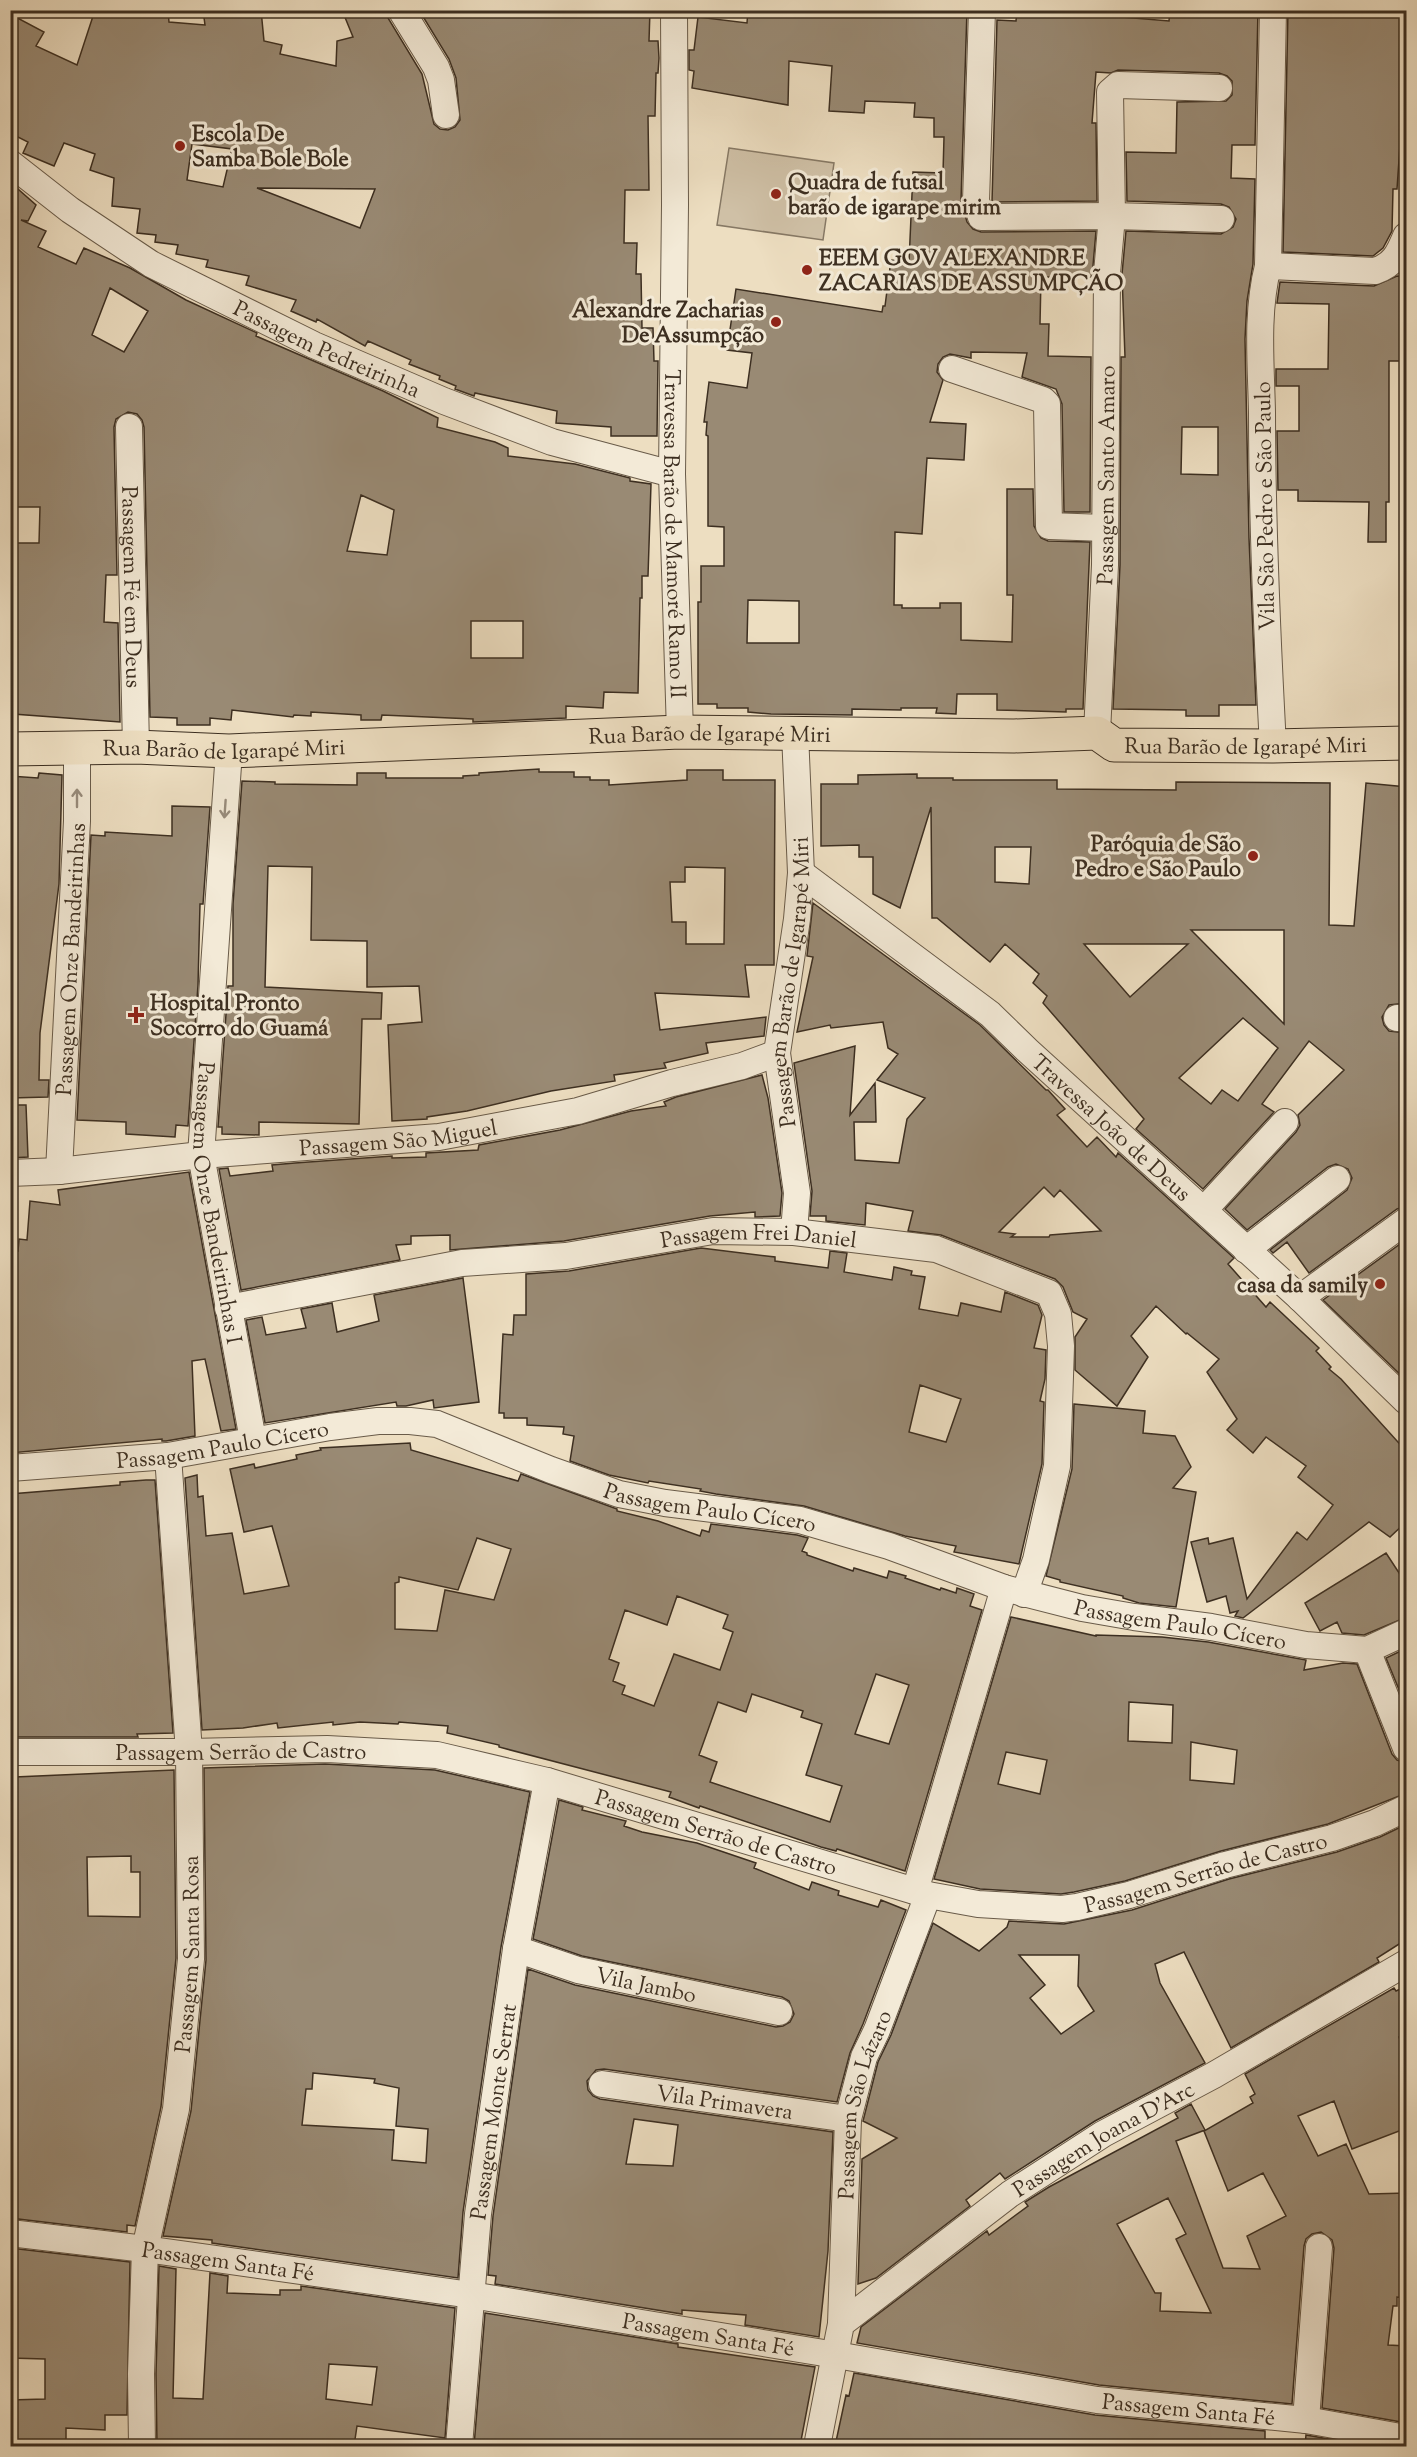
<svg xmlns="http://www.w3.org/2000/svg" width="1417" height="2457" font-family="'Sorts Mill Goudy',serif">
  <style>
    .green { fill: #cfc0a6; stroke: #867864; stroke-width: 1.5 }
    .building { fill: #998a74; stroke: #3d2f21; stroke-width: 1.5; fill-rule: evenodd }
    .lines { fill: none; stroke-linecap: round; stroke-linejoin: round }
    .minor-casing { stroke: #695b49; stroke-width: 28 }
    .major-casing { stroke: #3d2f21; stroke-width: 35 }
    .minor { stroke: #f3ead7; stroke-width: 26 }
    .major { stroke: #eddec1; stroke-width: 33 }
    .oneway { stroke: #988c7c }
    .poi-dot { fill: #8f2418; stroke: #f3ead7; stroke-width: 2 }
    .labels { text-anchor: middle; stroke-width: 6; stroke-linejoin: round; paint-order: stroke }
    .poi-label { font-size: 22px; font-weight: bold; fill: #3d2f21; stroke: #f3ead7; text-anchor: start }
    .street-label { font-size: 22px; fill: #3d2f21; stroke: #f3ead7 }
  </style>
  <rect width="100%" height="100%" fill="#eddec1"/>
  <filter id="stains"><feTurbulence type="fractalNoise" baseFrequency=".00333" numOctaves="4"/><feColorMatrix values="0 0 0 0 .2 0 0 0 0 .09 0 0 0 0 .02 0 0 0 .5 -.17"/></filter>
  <radialGradient id="worn" r=".72"><stop offset=".6" stop-color="#630" stop-opacity="0"/><stop offset="1" stop-color="#630" stop-opacity=".3"/></radialGradient>
  <path class="green" d="M729,148L834,163L823,240L717,225Z"/>
  <path class="building" d="M95,10H168L169,22L205,25L203,10H261L264,41L282,45L280,54L336,66L337,41L353,37L342,10H386L388,18L422,74L434,124L440,129L448,130L455,127L460,120L456,78L449,59L419,10H650L649,41H658L659,58L658,73H656L655,116H648L649,190H625L624,243H637L636,274H641L642,328H653L654,361H658L657,436H611V427L556,423L557,411L475,393L474,396L455,389L456,386L439,379L440,376L409,364L411,360L368,341L365,346L317,319L316,322L291,311L296,300L246,285L249,276L206,267L208,260L176,254L178,245L155,242L156,235L137,233L140,209L112,206L114,178L90,170L95,154L64,143L54,166L23,153L28,142L10,133V14L44,32L36,46L77,65ZM192,144L232,149L223,187L187,180ZM257,188L375,189L360,228Z
    M748,10H967L961,201L967,222L973,229L981,232L1096,231L1092,277H1041L1040,324H1049L1048,356L1091,357L1090,512H1064L1062,404L1056,389L1022,377L1027,353L971,352V358L950,354L943,357L938,364L937,372L943,380L930,422L966,424L964,460L927,458L922,534L895,532L894,605H902V608H940V603H961V640L1012,642L1013,595H1007V489H1033L1034,526L1041,538L1048,541L1090,542L1083,709H1066V712L997,710V694H957L956,714L936,713L937,708H901V710L852,709V715L771,714L748,712V708H717V704H698V602H701V566H724V527L708,526V436L706,435L707,422H704L709,382L747,388L752,353L727,350L736,289L882,312L883,306H885L891,260L909,262L913,172L943,173L944,137H934V118L914,117L915,103L865,101L864,113L829,111L832,66L789,61L788,105L692,88L694,71L689,70V50H694L698,17L747,23ZM748,600L799,601V643H747Z
    M1017,10H1087L1086,14L1169,21L1170,10H1258L1255,145H1232L1231,178L1255,179L1253,264L1247,301L1245,339L1249,538L1256,705H1219V716H1186V710L1113,709L1120,565L1121,357H1125L1122,274L1126,231L1221,234L1233,227L1236,219L1229,207L1221,204L1127,201L1126,152L1176,153L1177,102L1226,101L1232,95V81L1227,76L1219,73L1118,70L1111,73L1096,72L1092,123H1096L1097,201L992,202L997,20L1016,21ZM1182,427H1218V475L1181,474Z
    M1288,10H1407V101H1403L1397,189H1393L1392,231L1383,248L1373,256L1283,252Z
    M10,182L36,205L28,221L21,220L46,231L38,247L76,264L84,248L130,268L186,300L257,333L256,336L383,391L438,418L437,427L495,442L508,448V456L575,464L630,478V481L651,484L648,576H642V598H640L638,693L604,692L603,708L566,706V718L473,722V719L382,715L381,720H361V715L311,712V716L294,715L293,717L232,710L231,720L210,718V725H177V718L150,717L144,427L142,420L137,414L128,412L116,419L114,427L117,575H106L104,622L118,623L120,722L13,714V705H10V543H39L40,507H10ZM110,288L148,311L124,352L92,335ZM361,495L394,510L387,555L347,551ZM471,621H523V658H471Z
    M1397,276L1407,277V361H1389V502H1386V542H1368L1369,502L1298,501V490H1278L1277,431H1299V386H1276V369H1328L1329,304L1277,303L1280,282L1374,286Z
    M539,769V772H574V777H590V780H609V785L687,780V770H723V780H775L774,965H745L749,997L655,993L660,1030L766,1017L764,1036L706,1043L708,1053L664,1063L666,1068L614,1075L615,1081L551,1091L467,1111L427,1117V1119L392,1121L388,1025L422,1022L419,986L367,987V941L311,940L312,867L268,866L265,987L382,993L381,1019H362L359,1124L259,1122V1135L222,1134V1127H218L228,986H233V904L242,781L275,782V784L357,785V773H386V778H463V776L479,775V773ZM685,867L725,868L724,944H686V922H672L670,882H685Z
    M39,773L62,775L59,884L40,1033L39,1080H49L48,1097L10,1098V776L38,778Z
    M917,774V778H953V780H1057V789L1176,790V782L1330,783L1329,925L1354,926L1366,783L1407,787V899L1400,952H1407V1003L1389,1005L1382,1017L1384,1025L1389,1031L1407,1033V1206L1397,1209L1309,1273L1287,1242L1273,1253L1270,1250L1347,1190L1352,1178L1348,1169L1336,1164L1328,1167L1247,1230L1225,1209L1296,1132L1300,1125L1298,1115L1344,1070L1309,1041L1262,1104L1274,1112L1203,1189L1136,1129L1144,1119L1043,1003L1047,996L1033,983L1039,974L1005,944L990,962L937,918H932L931,807L900,908L873,894V857H859V845L821,846V784H858V775ZM995,847H1031L1029,884L995,882ZM1191,930H1284V1024L1197,936ZM1084,944H1188L1130,997ZM1243,1018L1278,1048L1238,1101L1222,1090L1211,1104L1179,1078Z
    M172,806L210,807L203,904H200L198,985L188,1126L176,1125L175,1137L126,1134V1122L77,1120L91,835L105,836V832L172,836Z
    M813,903L980,1025L1046,1090H1048L1065,1109L1057,1115L1087,1147L1097,1137L1116,1157L1118,1153L1234,1258L1228,1264L1266,1307L1270,1302L1319,1348L1316,1351L1331,1367L1329,1369L1341,1379L1407,1452V1521L1390,1537L1369,1522L1243,1618L1235,1616L1238,1611L1230,1613L1226,1596L1207,1602L1191,1542L1208,1538L1209,1544L1233,1538L1247,1599L1297,1532L1307,1540L1333,1505L1298,1477L1306,1466L1266,1437L1253,1453L1227,1430L1237,1419L1207,1372L1219,1359L1187,1333L1186,1334L1156,1306L1131,1336L1148,1357L1117,1406L1075,1370V1337L1087,1319L1073,1312L1063,1287L1055,1279L941,1235L908,1231L913,1211L866,1203L865,1225L826,1221V1216H810L812,1191L794,1063L855,1046L850,1115L875,1083L876,1122H854L855,1160L899,1163L907,1119L925,1098L877,1080L898,1054L888,1048L883,1022L831,1028L830,1025L797,1032L813,957L807,956ZM1044,1187L1054,1197L1060,1190L1101,1231L1050,1235L1049,1237H1011L1015,1234L999,1232Z
    M762,1075L768,1098L782,1193L780,1216L755,1217V1212L710,1216L564,1241L450,1250V1235L411,1236V1244L396,1245L400,1260L241,1290L219,1169L228,1168L230,1176L273,1171L272,1165L295,1163L392,1156V1158L426,1157V1153L478,1150L479,1145L560,1130L631,1111L666,1106L664,1102L676,1097Z
    M10,1105H26L28,1157L10,1158Z
    M189,1172L236,1429L221,1431L205,1359L192,1361L195,1436L166,1441H162V1439L10,1453V1249L18,1251L19,1239L27,1240L30,1201L60,1205L58,1190Z
    M1407,1239V1381L1323,1300Z
    M701,1248L775,1257V1261L828,1268L830,1251L847,1253L844,1272L892,1280L894,1267L912,1271L911,1275L925,1277L919,1309L958,1316L961,1303L1001,1312L1005,1292L1038,1305L1042,1315L1034,1348L1046,1350L1045,1379L1040,1401L1044,1402L1042,1464L1019,1564L954,1552L956,1546L905,1536L804,1506L716,1494L700,1491L701,1489L649,1481L648,1483L609,1475L570,1461L574,1436L563,1434L564,1427L527,1425V1418H504V1413H499L503,1334L513,1335L514,1315H526V1274L569,1271ZM920,1385L961,1399L946,1442L909,1432Z
    M463,1278L479,1402L434,1408L433,1400L406,1406H397L396,1402L265,1423L246,1320L262,1317L266,1335L306,1328L301,1309L332,1303L337,1332L379,1321L374,1295Z
    M1074,1404L1145,1411L1143,1433L1175,1436L1191,1467L1173,1488L1196,1492L1176,1607L1139,1603L1123,1598V1596L1060,1582V1580L1046,1576L1072,1469Z
    M410,1443L411,1450L518,1481L521,1474L617,1509V1511L658,1521L700,1536L702,1530L709,1532L711,1524L797,1535L808,1538L802,1551L807,1553V1555L853,1571L854,1568L887,1578L889,1571L906,1576L905,1578L940,1590L941,1588L956,1593L957,1588L974,1594L970,1606L982,1610L905,1871L837,1849L836,1851L821,1847L700,1806L699,1808L669,1797L671,1792L499,1747V1745L447,1733L448,1726L399,1722L398,1724L360,1722L333,1725V1722L278,1728L277,1723L243,1728L202,1730L185,1478L197,1475L198,1497L203,1496L206,1536L232,1533L244,1594L289,1586L272,1526L244,1532L230,1469L254,1464L255,1468L297,1459L296,1455L321,1450L320,1448ZM477,1538L511,1549L494,1600L445,1590L437,1631L395,1629V1583L399,1582V1577L458,1590ZM677,1596L728,1615L723,1628L733,1632L720,1670L674,1654L654,1706L622,1694L625,1686L613,1681L619,1663L609,1659L625,1610L667,1625ZM876,1674L909,1685L889,1744L855,1734ZM752,1694L803,1711L801,1717L822,1724L806,1775L842,1786L830,1822L710,1782L717,1762L699,1755L718,1702L746,1712Z
    M146,1480H155L173,1733L137,1734L138,1737H10V1494L120,1485V1482Z
    M1386,1553L1407,1585V1617L1364,1635L1342,1633L1337,1622L1320,1631L1305,1603Z
    M1011,1617L1096,1636V1635L1162,1637L1208,1642L1306,1660L1304,1670L1343,1663L1357,1664L1392,1754L1397,1760L1407,1763V1793L1328,1824L1221,1851L1125,1881L1074,1892L1061,1894L980,1889L934,1879ZM1129,1702L1173,1705L1172,1743L1128,1741ZM1191,1742L1237,1750L1234,1784L1190,1780ZM1006,1752L1047,1760L1040,1794L998,1784Z
    M1407,1648V1709L1386,1658Z
    M325,1764L435,1770L530,1792L501,1947L463,2212L458,2278L212,2243V2240L163,2236L191,2111L206,1960L204,1768ZM313,2073L375,2079L374,2083L399,2088L396,2126L428,2129L426,2163L392,2160L394,2130L302,2125L306,2089H312Z
    M174,1770L176,1958L161,2107L135,2226L127,2225V2232L10,2218V2050L14,2005H10V1832H15V1777ZM131,1856V1872H140V1917L88,1916L87,1857Z
    M559,1800L583,1807L582,1810L626,1821L624,1826L642,1832L697,1843L756,1863L754,1868L809,1890L812,1882L839,1891L838,1895L878,1907L881,1900L906,1910L863,2024L850,2053L837,2102L604,2069L596,2070L587,2081L588,2090L593,2096L600,2099L833,2132L828,2251L819,2337L745,2325L746,2315L682,2310V2314L495,2284L496,2276L488,2275L493,2216L528,1969L575,1985L776,2027L783,2026L790,2022L794,2014L789,2001L782,1997L582,1956L533,1939ZM634,2119L678,2125L673,2166L626,2164Z
    M1407,1824V1939L1377,1958L1379,1962L1231,2048L1184,1952L1155,1964L1160,1983L1205,2063L1095,2121L1005,2179L1000,2173L966,2200L970,2206L876,2278L858,2284L862,2159L897,2138L863,2121L878,2062L891,2035L933,1923L979,1951L1007,1927L1009,1921L1064,1924L1132,1910L1229,1879L1337,1852L1380,1837ZM1019,1955H1079L1078,1986L1094,2011L1061,2034L1030,1998L1045,1985Z
    M1407,1986V2034L1399,2037L1407,2061V2128L1352,2149L1334,2101L1298,2116L1318,2156L1346,2144L1369,2194L1407,2193V2298L1397,2297V2306H1393L1388,2345L1407,2346V2423L1322,2408L1334,2248L1332,2240L1321,2232L1312,2234L1306,2239L1304,2246L1292,2404L1099,2385L857,2343L861,2327L987,2231L989,2235L1028,2206L1025,2202L1049,2187L1178,2118L1175,2113L1191,2104L1205,2130L1176,2141L1223,2268L1260,2269L1247,2236L1286,2216L1263,2173L1228,2191L1204,2131L1253,2103L1250,2097L1255,2094L1245,2074L1394,1988L1396,1991ZM1168,2198L1186,2234L1176,2239L1211,2313L1160,2311L1161,2293H1155L1117,2224Z
    M10,2248L130,2262L127,2415H105V2430L66,2428V2445L10,2446V2400L45,2399V2359L10,2358Z
    M159,2266L176,2269L173,2398L203,2399L210,2273L228,2276L227,2293L280,2295V2290H301V2286L455,2308L445,2438L357,2426L354,2446H230V2445L157,2446L156,2374ZM329,2364L377,2367L372,2405L326,2399Z
    M485,2313L678,2344V2347L815,2367L800,2446H741V2442L690,2441V2446H474Z
    M854,2373L1095,2415L1265,2431V2446H835L846,2395L849,2396Z
    M1306,2435L1369,2446H1305Z"/>
  <g class="lines">
    <g class="minor-casing">
      <g id="minor">
        <path d="M401,10L436,67L441,80L446,115"/>
        <path id="s1" d="M674,10L675,205L672,474L680,732"/>
        <path d="M982,10L976,201L981,217L1112,216L1221,219"/>
        <path id="s2" d="M10,163L70,210L151,264L314,345L444,401L552,442L672,474"/>
        <path d="M1268,266L1375,271C1394,265 1399,253 1406,236"/>
        <path d="M952,369L1043,400L1047,404L1049,526L1105,528"/>
        <path id="s3" d="M129,427L136,747"/>
        <path id="s4" d="M1097,733L1105,565L1107,273L1112,216L1110,92L1118,85L1219,88"/>
        <path d="M1273,746C1267,635 1262,524 1262,412C1261,364 1256,313 1268,266L1273,10"/>
        <path id="s5" d="M229,751L201,1155L253,1440"/>
        <path id="s6" d="M801,873L990,1014L1027,1050L1300,1298L1406,1401"/>
        <path d="M1397,1018H1406"/>
        <path id="s7" d="M59,1171L77,821V749"/>
        <path id="s8" d="M10,1173L59,1171L201,1155L439,1137L578,1111L672,1083L742,1066L777,1053"/>
        <path d="M1204,1210L1285,1122"/>
        <path id="s9" d="M794,1232L797,1193L777,1053L797,919L801,873L795,733"/>
        <path d="M1246,1250L1337,1179"/>
        <path d="M1300,1298L1406,1221"/>
        <path id="s10" d="M228,1308L462,1263L566,1256L713,1231L794,1232L936,1249L1049,1293L1058,1314L1061,1346L1057,1466L1036,1560L1024,1594"/>
        <path id="s11" d="M10,1468L168,1456L330,1427L378,1421H410L437,1424L551,1470L619,1494L665,1503L800,1520L889,1546L1004,1588L1082,1608L1134,1617L1211,1627L1306,1645L1367,1650L1406,1632"/>
        <path d="M1367,1650L1406,1748"/>
        <path id="s12" d="M10,1752H189L327,1749L437,1755L547,1781L928,1895L978,1904L1062,1909L1077,1907L1129,1895L1225,1865L1332,1838L1375,1823L1406,1808"/>
        <path d="M915,1891L1004,1588"/>
        <path id="s13" d="M516,1949L578,1970L779,2012"/>
        <path id="s14" d="M602,2084L848,2119"/>
        <path id="s15" d="M10,2233L145,2249L471,2295L836,2355L1097,2400L1306,2420L1406,2438"/>
        <path id="s16" d="M841,2324L848,2119L864,2057L877,2030L928,1895"/>
        <path d="M1306,2420L1319,2247"/>
        <path id="s17" d="M142,2446L141,2374L145,2249L176,2109L191,1959L189,1752L168,1456"/>
        <path id="s18" d="M459,2446L478,2214L516,1949L547,1781"/>
        <path id="s19" d="M817,2446L841,2324L1010,2194L1103,2134L1214,2075L1406,1963"/>
      </g>
    </g>
    <g class="major-casing">
      <g id="major">
        <path id="s20" d="M10,749L136,747L229,751L680,732L1014,736L1097,733L1114,745L1273,746L1406,743"/>
      </g>
    </g>
    <use href="#minor" class="minor"/>
    <use href="#major" class="major"/>
  </g>
  <defs><path id="oneway-shaft" d="M-6 0H5M1.5-3L5.5 0L1.5 3" fill="none" stroke-width="1.6" stroke-linecap="round" stroke-linejoin="round" transform="scale(1.5)"/></defs>
  <g class="oneway">
    <use href="#oneway-shaft" transform="translate(77 798) rotate(-90)"/>
    <use href="#oneway-shaft" transform="translate(225 809) rotate(94)"/>
  </g>
  <g class="poi-dot">
    <circle cx="180" cy="146" r="6"/>
    <circle cx="776" cy="194" r="6"/>
    <circle cx="807" cy="270" r="6"/>
    <circle cx="776" cy="322" r="6"/>
    <circle cx="1253" cy="856" r="6"/>
    <path d="M133 1006h6v6h6v6h-6v6h-6v-6h-6v-6h6z"/>
    <circle cx="1380" cy="1284" r="6"/>
  </g>
  <g class="labels">
    <g class="poi-label">
      <text x="192" y="141">Escola De<tspan x="192" dy="25">Samba Bole Bole</tspan></text>
      <text x="788" y="189">Quadra de futsal<tspan x="788" dy="25">barão de igarape mirim</tspan></text>
      <text x="819" y="265">EEEM GOV ALEXANDRE<tspan x="819" dy="25">ZACARIAS DE ASSUMPÇÃO</tspan></text>
      <text x="764" y="317" text-anchor="end">Alexandre Zacharias<tspan x="764" dy="25">De Assumpção</tspan></text>
      <text x="1241" y="851" text-anchor="end">Paróquia de São<tspan x="1241" dy="25">Pedro e São Paulo</tspan></text>
      <text x="150" y="1010">Hospital Pronto<tspan x="150" dy="25">Socorro do Guamá</tspan></text>
      <text x="1368" y="1292" text-anchor="end">casa da samily</text>
    </g>
    <g class="street-label">
      <text dy="8" stroke="none"><textPath href="#s2" startOffset="369">Passagem Pedreirinha</textPath></text>
      <text dy="8" stroke="none"><textPath href="#s4" startOffset="258">Passagem Santo Amaro</textPath></text>
      <text transform="translate(1264 506) rotate(-91)" y="8">Vila São Pedro e São Paulo</text>
      <text dy="8" stroke="none"><textPath href="#s1" startOffset="524">Travessa Barão de Mamoré Ramo II</textPath></text>
      <text dy="8" stroke="none"><textPath href="#s3" startOffset="160">Passagem Fé em Deus</textPath></text>
      <text dy="8" stroke="none"><textPath href="#s20" startOffset="700">Rua Barão de Igarapé Miri</textPath></text>
      <text dy="8" stroke="none"><textPath href="#s20" startOffset="1240">Rua Barão de Igarapé Miri</textPath></text>
      <text dy="8" stroke="none"><textPath href="#s20" startOffset="214">Rua Barão de Igarapé Miri</textPath></text>
      <text dy="8" stroke="none"><textPath href="#s7" startOffset="212">Passagem Onze Bandeirinhas</textPath></text>
      <text dy="8" stroke="none"><textPath href="#s9" startOffset="252">Passagem Barão de Igarapé Miri</textPath></text>
      <text dy="8" stroke="none"><textPath href="#s6" startOffset="402">Travessa João de Deus</textPath></text>
      <text dy="8" stroke="none"><textPath href="#s8" startOffset="390">Passagem São Miguel</textPath></text>
      <text dy="8" stroke="none"><textPath href="#s5" startOffset="454">Passagem Onze Bandeirinhas I</textPath></text>
      <text dy="8" stroke="none"><textPath href="#s10" startOffset="537">Passagem Frei Daniel</textPath></text>
      <text dy="8" stroke="none"><textPath href="#s11" startOffset="214">Passagem Paulo Cícero</textPath></text>
      <text dy="8" stroke="none"><textPath href="#s11" startOffset="718">Passagem Paulo Cícero</textPath></text>
      <text dy="8" stroke="none"><textPath href="#s11" startOffset="1204">Passagem Paulo Cícero</textPath></text>
      <text dy="8" stroke="none"><textPath href="#s12" startOffset="231">Passagem Serrão de Castro</textPath></text>
      <text dy="8" stroke="none"><textPath href="#s12" startOffset="717">Passagem Serrão de Castro</textPath></text>
      <text dy="8" stroke="none"><textPath href="#s12" startOffset="1221">Passagem Serrão de Castro</textPath></text>
      <text dy="8" stroke="none"><textPath href="#s17" startOffset="496">Passagem Santa Rosa</textPath></text>
      <text dy="8" stroke="none"><textPath href="#s13" startOffset="135">Vila Jambo</textPath></text>
      <text dy="8" stroke="none"><textPath href="#s14" startOffset="124">Vila Primavera</textPath></text>
      <text dy="8" stroke="none"><textPath href="#s16" startOffset="222">Passagem São Lázaro</textPath></text>
      <text dy="8" stroke="none"><textPath href="#s18" startOffset="336">Passagem Monte Serrat</textPath></text>
      <text dy="8" stroke="none"><textPath href="#s19" startOffset="446">Passagem Joana D’Arc</textPath></text>
      <text dy="8" stroke="none"><textPath href="#s15" startOffset="220">Passagem Santa Fé</textPath></text>
      <text dy="8" stroke="none"><textPath href="#s15" startOffset="706">Passagem Santa Fé</textPath></text>
      <text dy="8" stroke="none"><textPath href="#s15" startOffset="1192">Passagem Santa Fé</textPath></text>
    </g>
  </g>
  <rect width="1417" height="2457" fill="none" stroke="#eddec1" stroke-width="36"/>
  <rect x="12" y="12" width="1393" height="2433" fill="none" stroke="#3d2f21" stroke-width="3"/>
  <rect x="18" y="18" width="1381" height="2421" fill="none" stroke="#3d2f21" stroke-width="1.5"/>
  <rect width="100%" height="100%" filter="url(#stains)"/>
  <rect width="100%" height="100%" fill="url(#worn)"/>
</svg>
